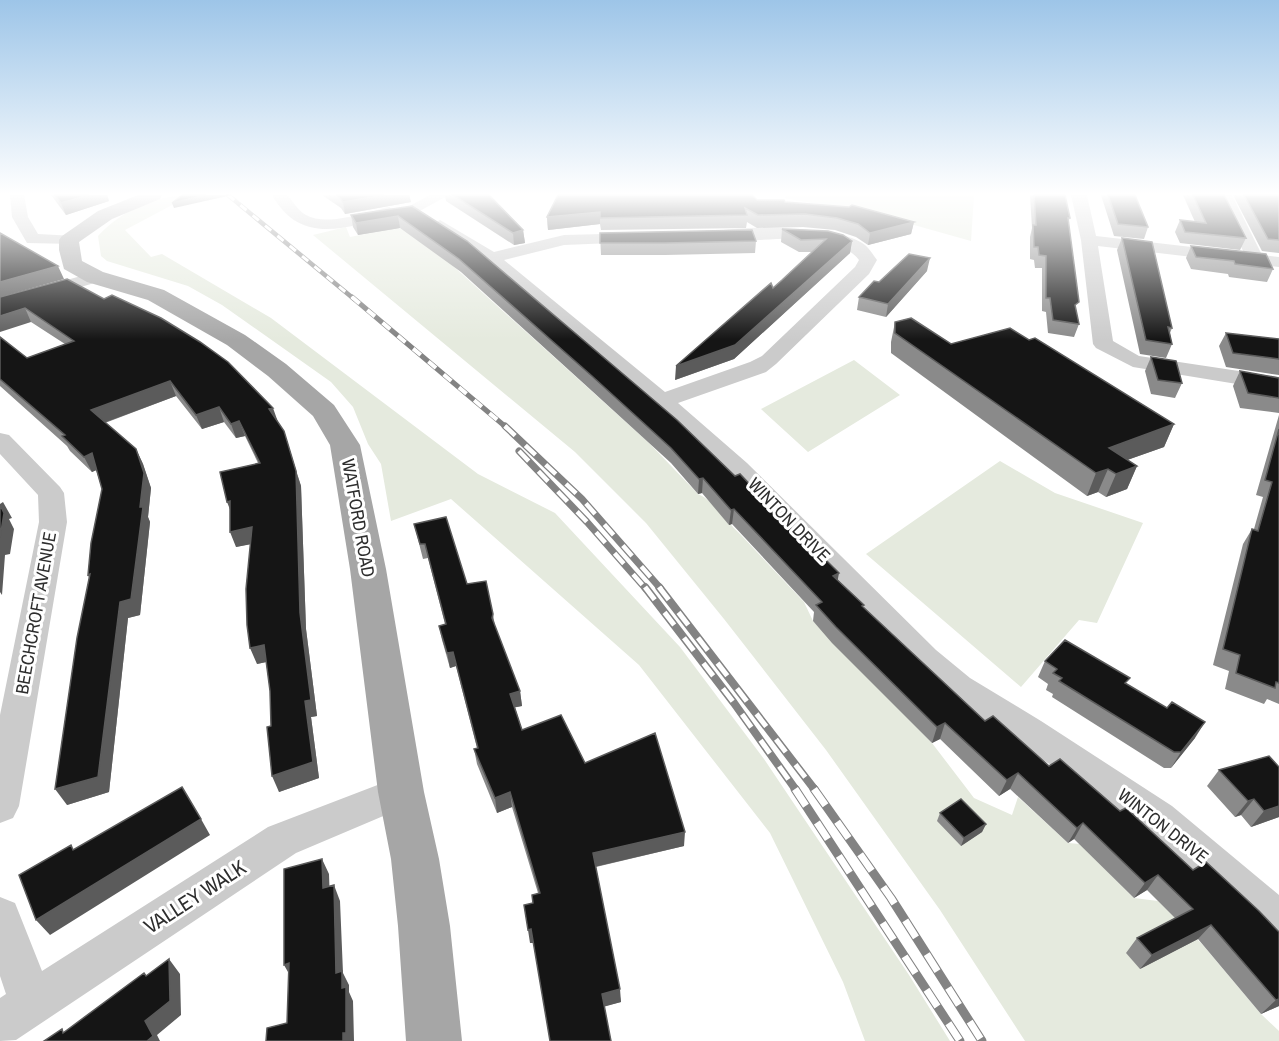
<svg xmlns="http://www.w3.org/2000/svg" width="1279" height="1041" font-family="'Archivo Narrow',sans-serif">
  <style>
    .green { fill: #e5eade }
    .lines { fill: none; stroke-linecap: round; stroke-linejoin: round }
    .minor { fill: #cbcbcb; fill-rule: evenodd }
    .primary { fill: #a6a6a6; fill-rule: evenodd }
    .rail-far4-casing { stroke: #838383; stroke-width: 4.5 }
    .rail-far3-casing { stroke: #838383; stroke-width: 5 }
    .rail-far2-casing { stroke: #838383; stroke-width: 7 }
    .rail-far1-casing { stroke: #838383; stroke-width: 8 }
    .rail-casing { stroke: #838383; stroke-width: 9 }
    .rail-far4 { stroke: #fff; stroke-width: 3; stroke-dasharray: 8; stroke-linecap: butt }
    .rail-far3 { stroke: #fff; stroke-width: 4; stroke-dasharray: 10; stroke-linecap: butt }
    .rail-far2 { stroke: #fff; stroke-width: 4.5; stroke-dasharray: 14; stroke-linecap: butt }
    .rail-far1 { stroke: #fff; stroke-width: 5; stroke-dasharray: 16; stroke-linecap: butt }
    .rail { stroke: #fff; stroke-width: 7; stroke-dasharray: 20; stroke-linecap: butt }
    .wall { fill: #8a8a8a }
    .shaded-wall { fill: #5b5b5b }
    .building { fill: #151515; stroke: #5b5b5b; stroke-width: 1.5 }
    .labels { text-anchor: middle; stroke-width: 6; stroke-linejoin: round; paint-order: stroke }
    .street-label { font-size: 18px; fill: #2e2e2e; stroke: #fff }
    .near-street-label { font-size: 21px; fill: #2e2e2e; stroke: #fff }
  </style>
  <rect width="100%" height="100%" fill="#fff"/>
  <path class="green" d="M191,195L125,230L151,257L162,254L271,318L478,474L555,513L680,647L764,759L909,975L950,1041H865L843,982L770,833L639,665L451,499L391,521L381,464L368,444L353,407L331,382L222,305L188,286L107,261L101,256L98,236C122,210 156,195 191,195Z
    M787,195H974L971,241L882,216L784,198Z
    M346,227L350,237L391,229L418,228L442,256L649,443L698,494C716,502 725,521 740,534L804,602L813,621L932,743L974,798L1012,815L1018,797L1068,843L1080,844L1134,898L1158,901L1202,944L1261,1014L1279,1031V1041H1025L940,910L826,750L724,619L646,523L575,452L313,235Z
    M854,360L900,395L808,452L761,409Z
    M1000,461L1055,493L1143,523L1097,623L1079,620L1021,687L866,554Z"/>
  <g class="lines">
    <path class="minor" d="M10,195H24L28,217L38,234L75,236L77,240L75,244L27,243L12,217Z
      M272,195H287C293,201 298,211 306,215C326,227 368,212 389,207L397,212L395,215C346,227 302,247 272,195Z
      M430,195H449L416,213H404L402,210Z
      M1071,195H1087L1096,236L1244,253L1217,195H1232L1262,255L1279,257V267L1098,246L1113,341L1139,356L1279,377V391L1133,367L1096,348L1093,344L1081,240Z
      M440,220L494,252L564,235L643,233L645,237L637,242L564,245L504,260L665,392L750,362L762,356L855,267L859,260C827,219 723,253 710,236L712,232C743,225 841,225 865,245C870,249 873,255 877,260L869,274L776,364L766,372L678,403L747,463L936,650L970,678L1041,721L1172,806L1279,895V943L1264,937C1225,901 1187,862 1145,830C1071,772 985,730 914,668L729,473L688,435L485,262L434,228L432,225Z
      M95,272L101,273L104,277L101,281L0,311V299Z
      M0,433L9,435L60,487L64,493L67,522L19,806L13,818L0,823V715L39,522L38,495L0,454Z
      M401,776L414,781L419,792L414,803L296,853L16,1040L0,1041V998L6,994L0,976V897L15,903L42,971L268,827Z"/>
    <path class="primary" d="M138,195H162L160,199L112,219L79,242L82,261L103,272L164,290L245,335L286,364L334,405L360,445L386,569L424,792L439,859L450,926L462,1041H406L398,926L391,859L378,792L350,569L330,445L313,416L268,376L227,345L148,300L87,282L64,269L59,250V240L62,236L98,211Z"/>
    <g class="rail-far4-casing">
      <path id="rail-far4" d="M228,195L354,299"/>
    </g>
    <g class="rail-far3-casing">
      <path id="rail-far3" d="M352,297L507,428"/>
    </g>
    <g class="rail-far2-casing">
      <path id="rail-far2" d="M505,426L582,499L661,589
        M519,451L587,522L646,589"/>
    </g>
    <g class="rail-far1-casing">
      <path id="rail-far1" d="M645,587L734,703L796,790
        M659,587L815,790"/>
    </g>
    <g class="rail-casing">
      <path id="rail" d="M795,789L960,1041
        M814,789L891,898L982,1041"/>
    </g>
    <use href="#rail-far4" class="rail-far4"/>
    <use href="#rail-far3" class="rail-far3"/>
    <use href="#rail-far2" class="rail-far2"/>
    <use href="#rail-far1" class="rail-far1"/>
    <use href="#rail" class="rail"/>
  </g>
  <path class="wall" d="M51,195H107L109,201L66,215Z
    M322,195H409L411,202L345,214L341,208Z
    M445,195H489L523,230L525,243L514,245L446,201Z
    M1030,195H1065L1070,218L1068,222L1076,310L1079,324L1074,337L1048,333L1046,312L1042,311V268H1035L1034,260L1030,259V237L1032,228Z
    M1101,195H1135L1148,227L1144,239L1114,236Z
    M1183,195H1224L1246,238L1240,250L1180,243L1175,232L1180,220L1195,222Z
    M1233,195H1279V253L1262,251Z
    M757,200L785,202L914,222L911,234L868,245L856,237L835,230L803,227L757,228L747,222L746,228L601,230L600,224L548,230L547,217Z
    M412,206L838,580L864,605L863,607L985,721L1049,766L1120,811L1193,870L1279,932V1006L1261,1014L1198,939L1140,969L1126,953L1137,938L1175,918L1147,890L1134,898L1074,839L1068,843L1010,789L999,796L940,739L932,743L832,643L813,621L814,612L732,524L729,525L702,493L698,494L671,463L592,391L461,272L400,228L358,235L353,227L351,215Z
    M782,229L852,241L850,253L734,359L675,380L773,288L812,252H799L781,242Z
    M600,233L756,241L755,253L665,255H601Z
    M1122,238L1172,328L1170,333L1172,344L1166,358L1140,354L1117,250Z
    M1191,246L1273,269L1267,282L1229,277L1228,274L1191,269L1186,258Z
    M927,271L886,317L857,310L859,297L879,282Z
    M0,297L277,421L284,431L301,486L306,629L317,716L311,717L319,778L279,792L271,726L270,691L266,662L257,664L250,544L236,547L258,463L245,436L236,438L224,422L202,429L176,396L105,423L136,449L143,464L151,488L148,517L150,522L140,615L128,618L109,792L67,805L89,578L88,575L102,489L96,470L92,472L70,451L67,446L0,386V337L27,358L65,344L31,322Z
    M895,322L951,344L1174,424L1164,447L1127,460L1137,466L1127,489L1106,497L1098,492L1087,496L891,353V342Z
    M1226,333L1279,339V375L1226,367L1219,346Z
    M1151,357L1182,383L1175,398L1151,394L1145,371Z
    M1240,371L1279,378V413L1240,408L1233,386Z
    M1279,415V704L1267,699L1264,704L1225,689L1229,671L1213,665L1243,544L1252,529H1254L1263,497L1256,495Z
    M414,524L493,614L495,626L520,691L522,706L515,707L522,730L585,763L684,846L596,867L621,1002L605,1006L533,943H530L533,903L538,893L512,807L497,813L477,764L474,749L477,748L456,666L450,668L442,640L439,626L445,624L428,558L423,559Z
    M1045,661L1126,684L1195,738L1171,768H1164L1052,697L1053,694L1046,690L1048,684L1038,677Z
    M1219,770L1279,817L1251,827L1241,815L1235,817L1207,786Z
    M940,813L986,824L982,832L961,846L937,821Z"/>
  <path class="shaded-wall" d="M89,195H107L109,201L66,215L61,203Z
    M206,195H232L174,208L172,203Z
    M384,195H409L411,202L345,214L343,202Z
    M600,212V224L548,230L547,217Z
    M398,216L400,228L358,235L356,223Z
    M914,222L911,234L868,245L870,233Z
    M523,230L525,243L514,245L513,233Z
    M852,241L850,253L734,359L675,380L676,366Z
    M930,258L927,271L886,317L888,304Z
    M58,266L64,279L0,297V282Z
    M25,308L31,322L0,332V316Z
    M170,381L176,396L98,425L91,410Z
    M219,407L224,422L202,429L196,415Z
    M273,408L278,422L269,409Z
    M239,421L245,436L236,438L231,424Z
    M1174,424L1164,447L1099,470L1109,448Z
    M136,449L143,464L151,488L148,517L150,522L140,615L128,618L109,792L67,805L55,789L120,602L140,507Z
    M92,453L99,469L92,472L84,457Z
    M1137,466L1127,489L1106,497L1116,474Z
    M1108,469L1098,492L1087,496L1096,473Z
    M296,471L301,486L306,629L317,716L311,717L319,778L279,792L272,776L300,613Z
    M703,478L702,493L698,494L699,479Z
    M230,501L233,517L227,502Z
    M3,502L12,518L9,519L14,529L10,554L5,555L2,595L0,592V504Z
    M734,509L732,524L729,525L731,510Z
    M252,527L257,543L236,547L230,532Z
    M839,573L836,589L833,576Z
    M264,645L271,661L257,664L250,648Z
    M453,652L456,666L450,668L447,653Z
    M520,691L522,706L512,708L510,694Z
    M1205,722L1195,738L1171,768L1181,752Z
    M945,723L940,739L932,743L937,727Z
    M1018,773L1010,789L999,796L1007,780Z
    M510,792L512,807L497,813L495,798Z
    M1254,799L1241,815L1235,817L1248,801Z
    M1279,806V817L1251,827L1264,811Z
    M201,819L210,835L50,935L36,920Z
    M1083,823L1074,839L1068,843L1077,828Z
    M986,824L982,832L961,846L964,838Z
    M685,832L684,846L594,867L593,853Z
    M322,859L329,874L330,904L323,888Z
    M1158,875L1147,890L1134,898L1145,883Z
    M334,885L340,901L343,973L349,985V992L353,1001L354,1041H343L336,973Z
    M1211,925L1198,939L1140,969L1152,955Z
    M531,929L533,943H530L528,930Z
    M169,959L180,974L181,1015L157,1035L160,1041H147L145,1021Z
    M289,963L292,979L284,965Z
    M620,989L621,1002L603,1007L602,994Z
    M1279,999V1006L1261,1014L1276,1000Z"/>
  <path class="building" d="M55,195H89L61,203Z
    M182,195H206L172,203Z
    M337,195H384L343,202Z
    M453,195H489L523,230L513,233Z
    M558,195H752L757,200H784L785,202L849,207L852,205L914,222L870,233L858,224L837,218L805,214L758,215L745,208L747,215L600,218V212L547,217Z
    M1034,195H1065L1070,218H1068L1079,302L1075,305L1079,324L1053,320L1050,298H1046V256L1039,255L1038,247H1034L1033,225H1036Z
    M1108,195H1135L1148,227L1118,224Z
    M1193,195H1224L1246,238L1185,232L1180,220L1206,223Z
    M1244,195H1279V240L1268,239Z
    M412,206L467,241L677,420L735,476L740,474L808,546L811,545L839,573L833,576L864,605L862,606L985,721L993,716L1049,766L1060,759L1120,811L1126,808L1193,870L1206,862L1259,911L1279,932V999L1276,1000L1211,925L1152,955L1137,938L1193,909L1158,875L1145,883L1083,823L1077,828L1018,773L1007,780L945,723L937,727L836,627L816,605L822,602L734,509L731,510L703,478L699,479L671,448L592,376L459,259L398,216L356,223L351,215Z
    M782,229L828,231L843,235L852,241L735,345L676,366L771,283L773,288L782,280L826,239L801,240Z
    M752,230L756,241L665,243H600V233Z
    M0,233L58,266L0,282Z
    M1122,238L1152,242L1172,328L1168,327L1172,344L1146,340Z
    M1191,246L1266,254L1273,269L1235,264L1234,261L1196,257Z
    M909,254L930,258L888,304L859,297L874,281L879,282Z
    M67,279L104,299L112,295L161,318L200,342L228,362L273,408L269,409L284,431L296,471L300,613L311,700L305,701L313,762L272,776L267,727L271,726L270,691L264,645L250,648L247,625L246,589L252,527L230,532V501L227,502L220,472L260,463L239,421L231,424L219,407L196,415L170,381L91,410L136,449L144,473L140,507H143L131,599L120,602L98,777L55,789L77,638L90,574L88,575L91,543L102,489L92,453L84,457L62,436L65,435L0,379V337L27,358L74,341L25,308L0,316V297Z
    M911,318L951,344L1010,328L1029,340L1035,338L1174,424L1109,448L1137,466L1116,474L1108,469L1096,473L895,333V322Z
    M1226,333L1279,339V359L1233,353Z
    M1151,357L1176,361L1182,383L1158,380Z
    M1240,371L1279,378V398L1248,393Z
    M1279,429V683L1276,682L1275,688L1236,673L1240,655L1223,649L1252,529L1258,531L1272,482L1265,480Z
    M0,505L4,513L0,538Z
    M446,517L467,584L486,581L493,614L492,618L520,691L510,694L522,730L561,715L585,763L655,733L685,832L593,853L620,989L602,994L611,1041H550L531,929L528,930L524,905L533,903L532,895L540,893L510,792L495,798L474,749L478,748L453,652L447,653L439,626L446,624L425,544H420L414,524Z
    M1065,640L1130,678L1125,683L1167,708L1172,702L1205,722L1181,752H1174L1059,681L1062,678L1053,673L1057,669L1045,661Z
    M1269,756L1279,767V806L1264,811L1254,799L1248,801L1219,770Z
    M182,787L201,819L36,920L19,875L71,845L73,850Z
    M961,799L986,824L964,838L940,813Z
    M322,859L323,888L334,885L336,973L342,971V988L346,987V1033H343V1041H266L267,1028L287,1023L289,963L284,965V869Z
    M169,959L170,1001L145,1021L153,1036L147,1041H44L62,1029L63,1033L144,973L146,976Z"/>
  <linearGradient id="sky" x2="0" y2="1"><stop stop-color="#9dc5e8"/><stop offset="0.57" stop-color="#fff"/><stop offset="1" stop-color="#fff" stop-opacity="0"/></linearGradient>
  <rect width="1279" height="340" fill="url(#sky)"/>
  <g class="labels">
    <g class="street-label">
      <text transform="translate(358 518) rotate(80)" y="6">WATFORD ROAD</text>
      <text transform="translate(789 520) rotate(46)" y="6">WINTON DRIVE</text>
      <text transform="translate(36 613) rotate(-80)" y="6">BEECHCROFT AVENUE</text>
      <text transform="translate(1163 826) rotate(38)" y="6">WINTON DRIVE</text>
    </g>
    <g class="near-street-label">
      <text transform="translate(195 897) rotate(-33)" y="7">VALLEY WALK</text>
    </g>
  </g>
</svg>
